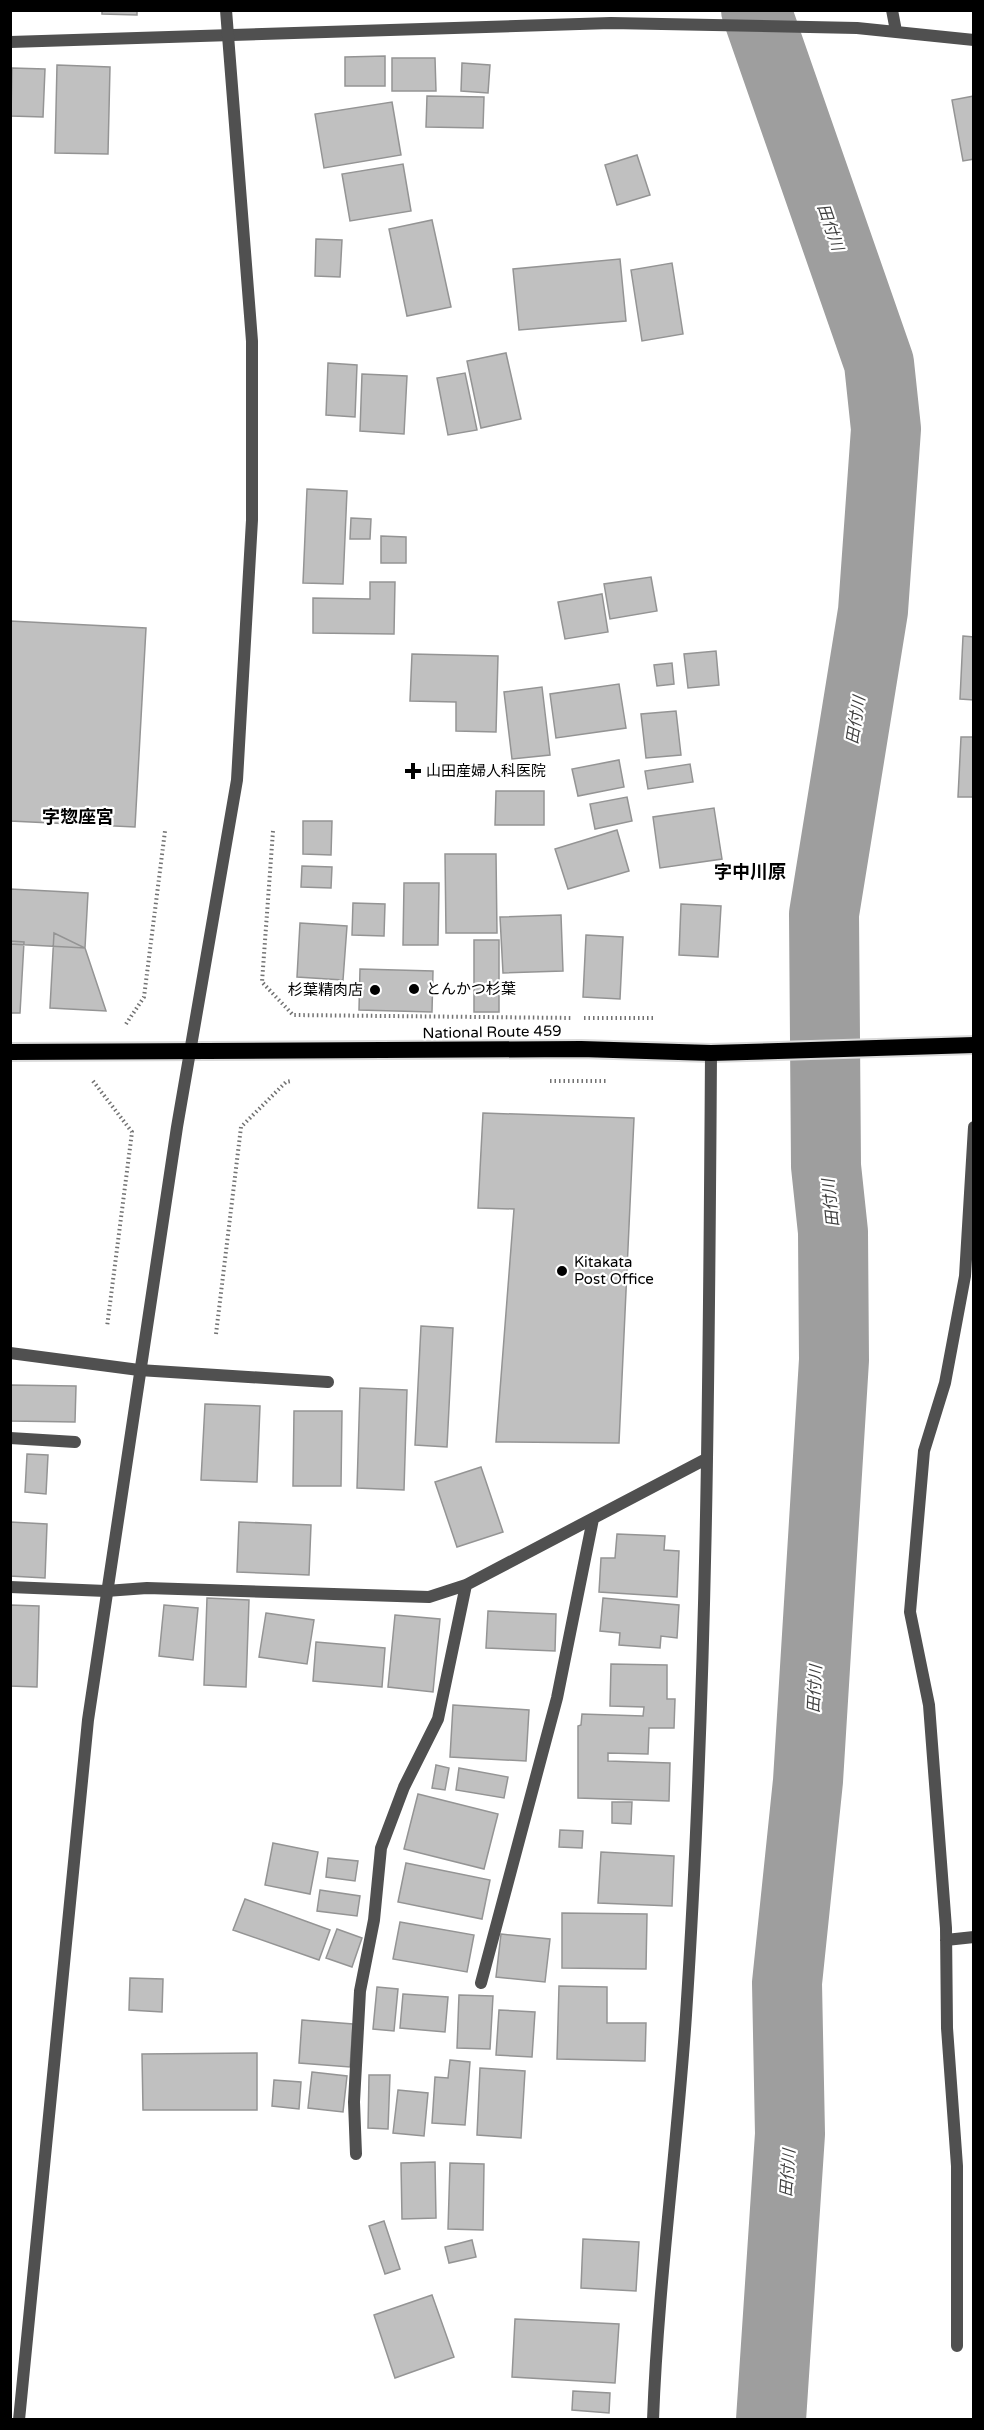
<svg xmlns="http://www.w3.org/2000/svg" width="984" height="2430" font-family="'Varela Round','Noto Sans JP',sans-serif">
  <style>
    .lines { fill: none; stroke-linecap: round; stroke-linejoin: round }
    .river { stroke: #9e9e9e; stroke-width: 70 }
    .building { fill: #c0c0c0; stroke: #949494; stroke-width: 1.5 }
    .trunk-casing { stroke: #dbdbdb; stroke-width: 20 }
    .path { stroke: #727272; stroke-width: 4; stroke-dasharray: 1.5 3; stroke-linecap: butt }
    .minor { stroke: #505050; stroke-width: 12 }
    .tertiary { stroke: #505050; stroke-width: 12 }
    .trunk { stroke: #000; stroke-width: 16 }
    .poi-dot { fill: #000; stroke: #fff; stroke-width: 2 }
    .labels { text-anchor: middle; stroke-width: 4.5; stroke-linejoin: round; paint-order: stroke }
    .poi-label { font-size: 15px; fill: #000; stroke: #fff; text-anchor: start }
    .street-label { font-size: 15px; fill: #000; stroke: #fff }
    .water-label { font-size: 16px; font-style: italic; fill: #3f3f3f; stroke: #fff }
    .quarter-label { font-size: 18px; font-weight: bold; fill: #000; stroke: #fff }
  </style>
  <rect width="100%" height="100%" fill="#fff"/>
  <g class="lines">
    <path class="river" d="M756,10L879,363L886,429L873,611L824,914L826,1166L833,1232L834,1360L808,1781L787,1983L790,2134L771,2420"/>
  </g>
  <path class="building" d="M102,10H137V15L102,14Z
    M385,56V86H345V57Z
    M392,58H435L436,91H392Z
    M462,63L490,65L488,93L461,91Z
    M57,65L110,67L108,154L55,153Z
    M12,68L45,69L43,117L11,116Z
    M427,96L484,97L483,128L426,127Z
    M974,96V159L963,161L952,100Z
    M392,102L401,155L324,168L315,114Z
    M637,155L650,195L617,205L605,165Z
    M403,164L411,211L350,221L342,174Z
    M432,220L451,307L407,316L389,229Z
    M316,239L342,240L340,277L315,276Z
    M620,259L626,321L519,330L513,269Z
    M672,263L683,334L642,341L631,270Z
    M506,353L521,419L481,428L467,361Z
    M328,363L357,365L355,417L326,415Z
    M465,373L477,430L448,435L437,378Z
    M362,374L407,376L404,434L360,431Z
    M307,489L347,491L343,584L303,583Z
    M351,518L371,519L370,539H350Z
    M381,536L406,537V563H381Z
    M651,577L657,611L610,619L604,584Z
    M370,582H395L394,634L313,633V598L370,599Z
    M602,594L608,632L565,639L558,602Z
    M10,621L146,628L135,827L10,821Z
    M963,636L974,637V700L960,699Z
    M716,651L719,685L688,688L684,654Z
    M412,654L498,656L496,732L456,731V702L410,701Z
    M672,663L674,684L657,686L654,665Z
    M619,684L626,728L556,738L550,694Z
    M542,687L550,755L512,759L504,692Z
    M676,711L681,755L646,758L641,714Z
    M961,737H974V797H958Z
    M619,760L624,787L578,796L572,769Z
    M690,764L693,782L648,789L645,771Z
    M496,791H544V825H495Z
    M627,797L632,821L595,829L590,804Z
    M714,808L722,859L660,868L653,817Z
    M303,821H332L331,855L303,854Z
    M617,830L629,871L568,889L555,849Z
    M445,854H496L497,933H446Z
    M302,866L332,867L331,888L301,887Z
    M404,883H439L438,945H403Z
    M10,889L88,893L85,948L10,944Z
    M353,903L385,904L384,936L352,935Z
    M681,904L721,906L718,957L679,955Z
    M561,915L563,971L503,973L500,917Z
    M300,923L347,926L343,980L297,977Z
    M54,933L85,948L106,1011L50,1008Z
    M586,935L623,937L620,999L583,997Z
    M474,940H499V1012H474Z
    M10,941L24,942L20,1013H10Z
    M360,969L433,971L432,1012L359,1010Z
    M483,1113L634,1118L619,1443L496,1442L514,1209L478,1208Z
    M421,1326L453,1328L447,1447L415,1445Z
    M10,1385L76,1386L75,1422L10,1421Z
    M360,1388L407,1390L404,1490L357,1488Z
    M205,1404L260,1406L257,1482L201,1480Z
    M294,1411H342L341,1486H293Z
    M27,1454L48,1455L46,1494L25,1492Z
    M481,1467L503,1532L457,1547L435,1482Z
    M10,1522L47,1524L45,1578L10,1576Z
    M239,1522L311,1525L309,1575L237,1572Z
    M617,1534L665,1536L664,1550L679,1551L677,1597L599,1592L601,1558H615Z
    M207,1598L249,1600L246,1687L204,1685Z
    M603,1598L679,1605L677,1638L661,1636L660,1648L619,1645L620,1633L600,1631Z
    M10,1605L39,1606L37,1687L10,1686Z
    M164,1605L198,1608L193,1660L159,1656Z
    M488,1611L556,1614L555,1651L486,1648Z
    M266,1613L314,1620L307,1664L259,1657Z
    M395,1615L440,1619L433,1692L388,1687Z
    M316,1642L385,1648L382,1687L313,1681Z
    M611,1664L667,1665V1699H675L674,1728H649L648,1754L608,1753V1761L670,1763L669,1801L578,1798V1726L581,1725L582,1714L643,1716L644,1707L610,1706Z
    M453,1705L529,1710L526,1761L450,1757Z
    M436,1765L449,1768L445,1790L432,1788Z
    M459,1768L508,1777L504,1798L456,1790Z
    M418,1794L498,1814L484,1869L404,1849Z
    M612,1802H632L631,1824L612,1823Z
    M560,1830L583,1831L582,1848L559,1847Z
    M273,1843L318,1852L310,1894L265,1885Z
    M601,1852L674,1856L672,1906L598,1903Z
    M328,1858L358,1861L355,1881L326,1877Z
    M406,1863L490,1880L482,1919L398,1902Z
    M320,1890L360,1896L357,1916L317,1911Z
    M245,1899L330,1930L319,1960L233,1930Z
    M562,1913L647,1914L646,1969L562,1968Z
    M400,1922L474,1935L467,1972L393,1959Z
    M337,1929L362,1938L352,1967L326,1958Z
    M501,1934L550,1939L545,1982L496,1977Z
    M130,1978L163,1979L162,2012L129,2010Z
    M559,1986L607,1987V2023H646L645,2061L557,2059Z
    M377,1987L398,1989L394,2031L373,2029Z
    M403,1994L448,1997L445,2032L400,2028Z
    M459,1995L493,1996L490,2049L457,2048Z
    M499,2010L535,2012L532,2057L496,2055Z
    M302,2020L353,2024L350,2067L299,2063Z
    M257,2053V2110H143L142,2054Z
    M450,2060L470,2062L465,2125L432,2123L435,2077L448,2078Z
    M480,2068L525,2071L521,2138L477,2135Z
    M312,2072L347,2076L343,2112L308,2108Z
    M369,2075H390L388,2129L368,2128Z
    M274,2080L301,2082L299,2109L272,2106Z
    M398,2090L428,2093L424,2136L393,2133Z
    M435,2162L436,2218L402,2219L401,2163Z
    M450,2163L484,2164L483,2230L448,2229Z
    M384,2221L400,2269L385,2274L369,2226Z
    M583,2239L639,2242L636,2291L581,2288Z
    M472,2240L476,2257L449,2263L445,2247Z
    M432,2295L454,2357L395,2378L374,2315Z
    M515,2319L619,2324L615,2383L512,2377Z
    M573,2391L610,2393L609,2413L572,2410Z"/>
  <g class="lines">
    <g class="trunk-casing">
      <path id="trunk" d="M10,1052L581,1049L711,1053L974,1045"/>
    </g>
    <path class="path" d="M273,831L262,982L293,1015L573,1018
      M584,1018H655
      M126,1024L144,997L165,831
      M93,1081L132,1132L107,1327
      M550,1081H606
      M216,1334L241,1127L286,1082L291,1081"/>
    <path class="minor" d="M892,10L896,31
      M10,42L611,23L857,28L974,40
      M10,1353L139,1370L328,1382
      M10,1438L75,1442
      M10,1587L106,1591L147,1588L429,1597L466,1585L706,1459
      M946,1940L974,1937
      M481,1983L557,1698L593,1519
      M356,2154L354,2102L360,1991L374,1920L381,1848L404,1787L438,1719L466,1585
      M957,2346V2166L947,2028L946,1928L929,1705L910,1612L924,1451L945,1383L965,1276L974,1127
      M653,2420C658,2284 677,2150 686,2015C707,1696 709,1374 711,1053"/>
    <path class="tertiary" d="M19,2420L88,1720L177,1127L237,780L252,520V341L226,10"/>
    <use href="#trunk" class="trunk"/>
  </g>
  <g class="poi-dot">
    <path d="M410 762h6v6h6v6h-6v6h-6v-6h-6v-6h6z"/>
    <circle cx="414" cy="989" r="6"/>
    <circle cx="375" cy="990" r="6"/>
    <circle cx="562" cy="1271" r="6"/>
  </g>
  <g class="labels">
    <g class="poi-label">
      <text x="426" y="776">山田産婦人科医院</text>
      <text x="426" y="994">とんかつ杉葉</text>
      <text x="363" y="995" text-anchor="end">杉葉精肉店</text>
      <text x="574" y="1267">Kitakata<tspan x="574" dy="17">Post Office</tspan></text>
    </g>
    <g class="street-label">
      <text transform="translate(492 1032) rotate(-1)" y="5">National Route 459</text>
    </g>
    <g class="water-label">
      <text transform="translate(831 227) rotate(71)" y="6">田付川</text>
      <text transform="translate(855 720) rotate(-81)" y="6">田付川</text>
      <text transform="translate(830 1203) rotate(-96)" y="6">田付川</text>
      <text transform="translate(814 1689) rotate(-87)" y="6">田付川</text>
      <text transform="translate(787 2173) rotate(-86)" y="6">田付川</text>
    </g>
    <g class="quarter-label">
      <text x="78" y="823">字惣座宮</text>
      <text x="750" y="878">字中川原</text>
    </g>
  </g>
  <rect width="984" height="2430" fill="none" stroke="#000000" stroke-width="24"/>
</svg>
